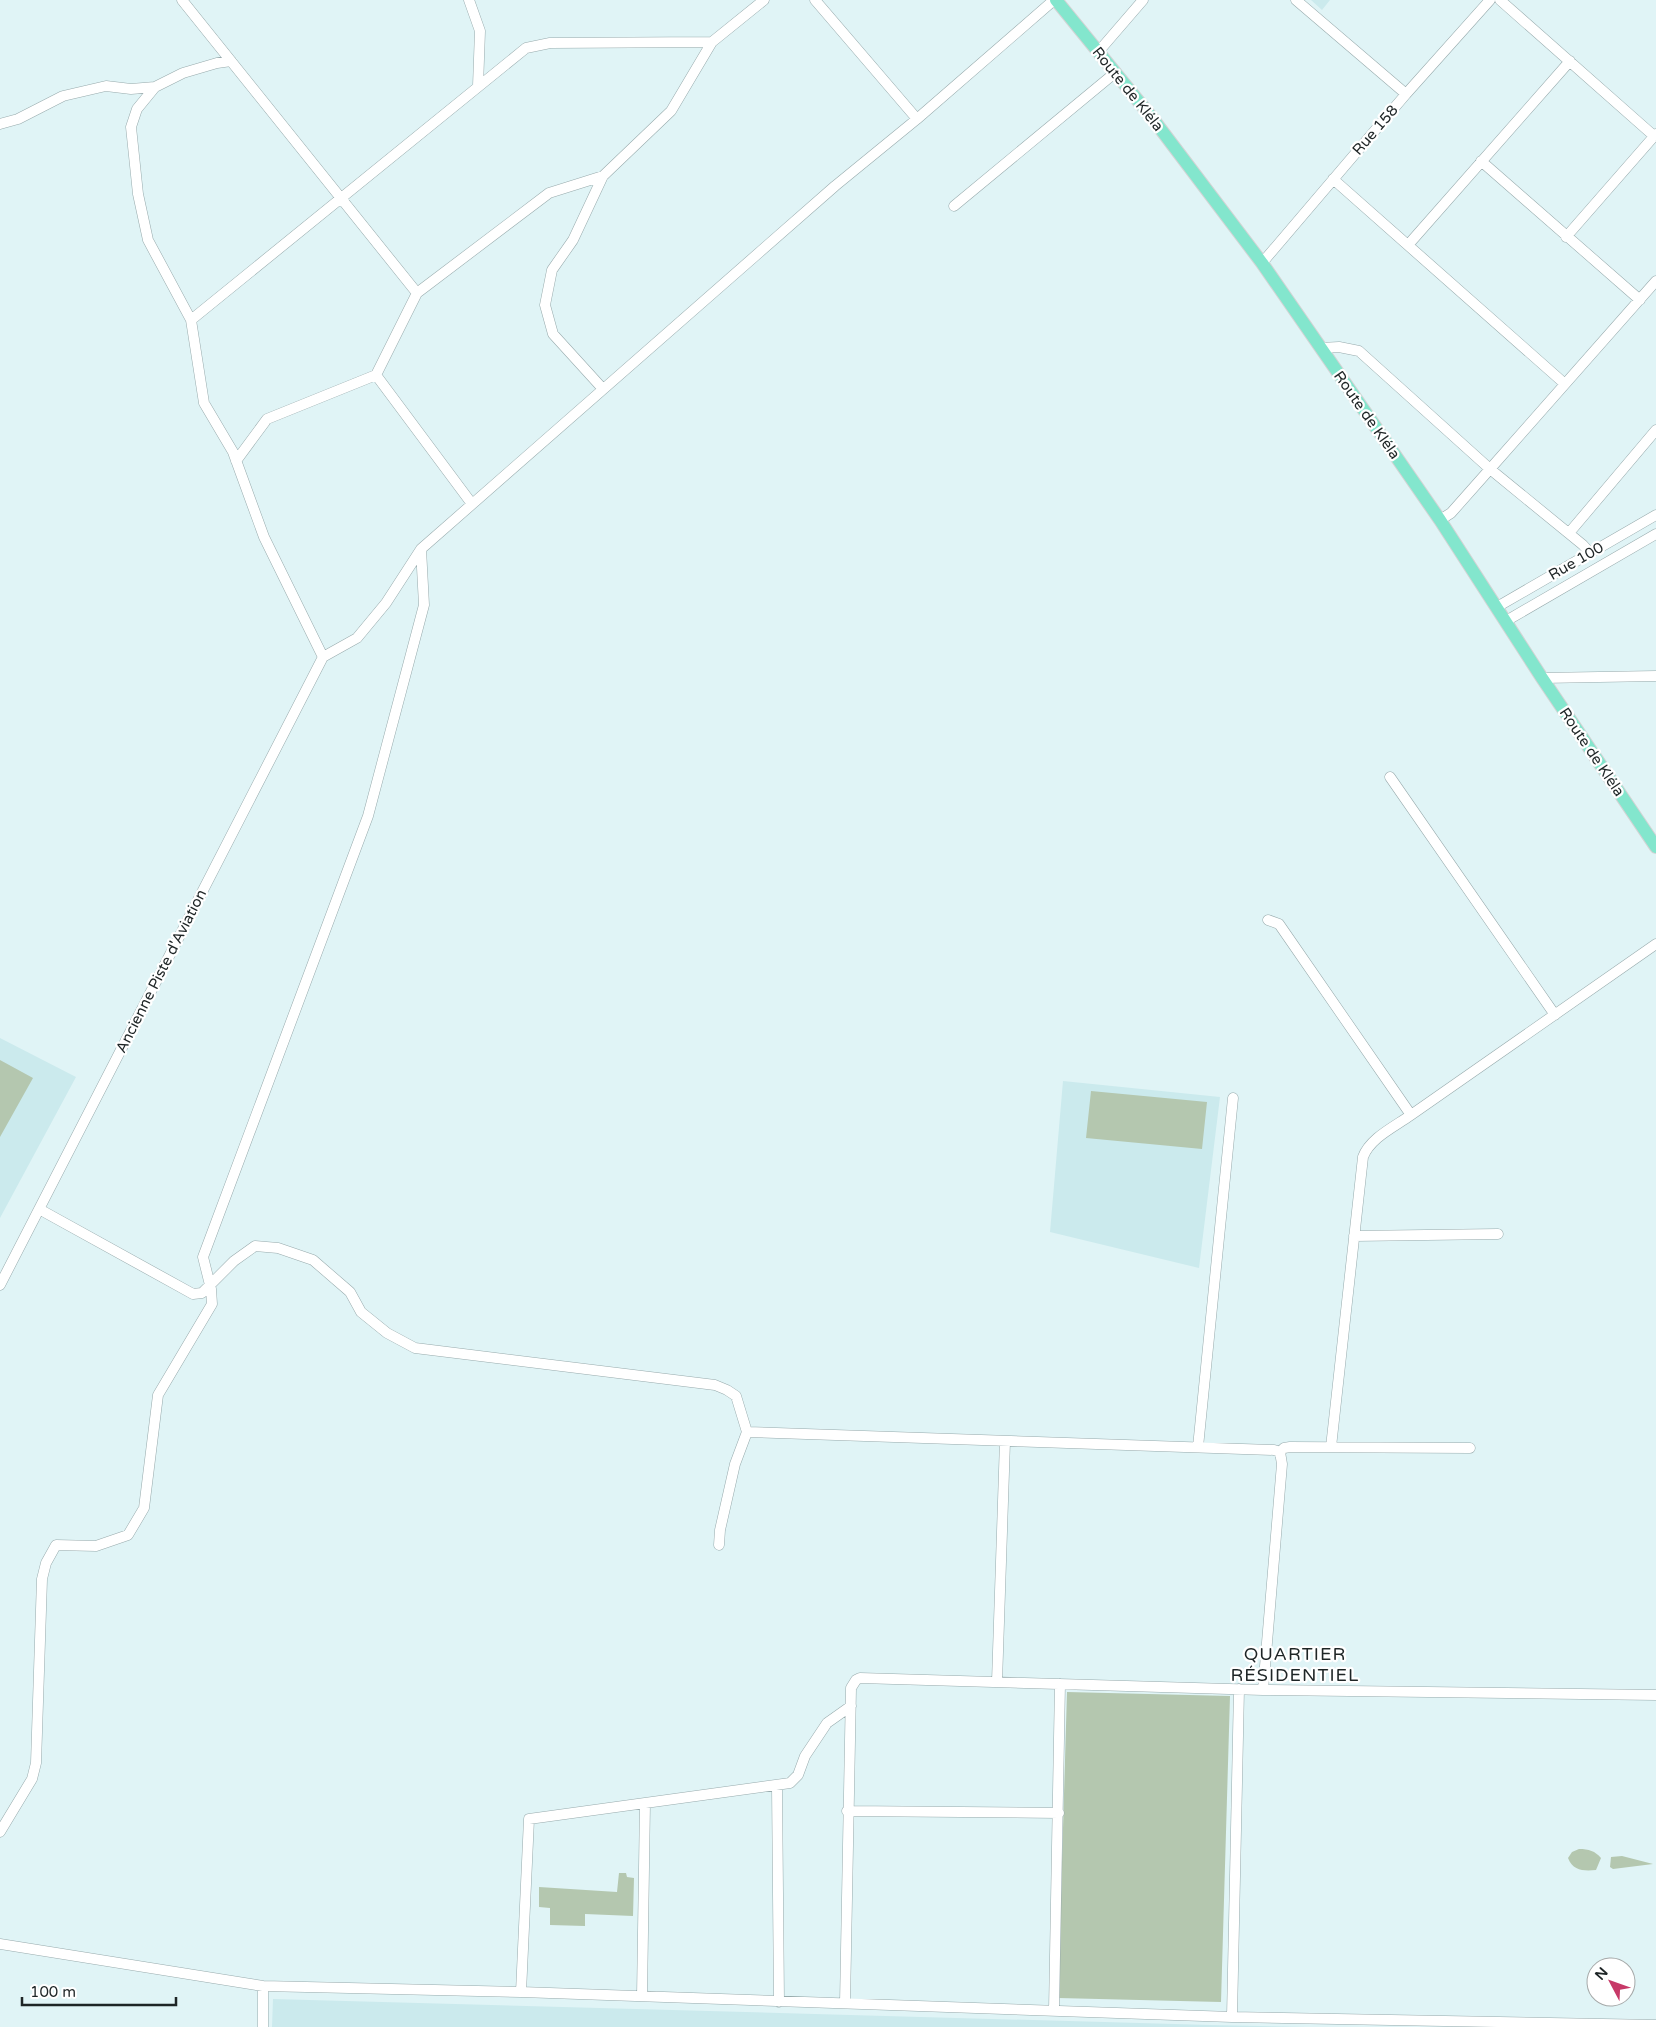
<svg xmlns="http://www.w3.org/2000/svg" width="1656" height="2027" font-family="'Varela Round',sans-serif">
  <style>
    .built { fill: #cbeaed }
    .green { fill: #b4c7af }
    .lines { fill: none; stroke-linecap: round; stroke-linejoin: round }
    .minor-casing { stroke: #97aaac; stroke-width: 11 }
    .major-casing { stroke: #d2d3d4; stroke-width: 14 }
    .minor { stroke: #fff; stroke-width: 10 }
    .major { stroke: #83e6cd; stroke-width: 12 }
    .labels { text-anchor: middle; stroke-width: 4.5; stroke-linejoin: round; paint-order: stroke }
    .street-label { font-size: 15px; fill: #1e2526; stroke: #fff }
    .quarter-label { font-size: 18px; letter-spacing: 1px; fill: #1e2526; stroke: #fff }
  </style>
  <rect width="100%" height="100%" fill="#e0f4f6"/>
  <path class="built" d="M1311,0H1330L1322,10Z
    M0,1038L76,1077L0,1218Z
    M1063,1081L1220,1097L1199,1268L1050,1232Z
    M273,1999L1210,2025L1306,2027H272Z"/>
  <path class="green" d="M0,1060L33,1078L0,1137Z
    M1091,1091L1207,1102L1202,1149L1086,1138Z
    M1067,1692L1230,1696L1221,2002L1058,1998Z
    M1579,1849C1589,1849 1595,1851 1601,1858L1596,1870C1584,1871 1573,1871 1568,1858L1572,1852Z
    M1622,1856L1653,1864L1613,1869L1610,1867L1611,1857Z
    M619,1873H626L627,1877L634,1878L633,1916L585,1914V1926L550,1925V1908L539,1907V1887L617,1892Z"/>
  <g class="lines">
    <g class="minor-casing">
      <path id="minor" d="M182,0L417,293
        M469,0L480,31L478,86
        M815,0L917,119
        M1296,0L1406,94
        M1500,0L1654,136
        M1099,51L1143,0
        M155,87L137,109L131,127L138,194L148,240L191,320L204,403L233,452L264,537L323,657
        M0,124L18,119L63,96L106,86L131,89L155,87L183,73L217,63L231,61
        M1481,161L1640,300
        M1333,179L1565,384
        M954,206L1116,72
        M1566,237L1656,134
        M1408,245L1570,61
        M1262,263L1406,94L1490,0
        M191,320L526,48L550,43L712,42
        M1321,348L1339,347L1359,351L1490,469L1583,545L1590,553
        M376,375L472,504
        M603,389L553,334L545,305L552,270L573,240L603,176L671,111L712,42L764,0
        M236,461L267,419L376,375L417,293L549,193L603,176
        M1440,520L1451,513L1490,469L1656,281
        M1569,533L1656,430
        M1497,607L1656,515
        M1506,621L1656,534
        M323,657L357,638L386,603L421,549L835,186L917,119L1054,0
        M1542,678L1656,676
        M1390,777L1555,1015
        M1268,920L1279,924L1411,1115
        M39,1209L193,1294L202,1293L234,1261L255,1246L278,1248L313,1260L350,1292L361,1312L387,1333L415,1348L715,1385L727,1390L736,1396L747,1432L735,1464L720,1530L719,1545
        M1354,1236L1498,1234
        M0,1285L323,657
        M747,1432L1274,1450L1280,1452
        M1198,1447L1233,1098
        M1331,1447L1363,1157C1370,1138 1394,1127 1411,1115L1656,944
        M1280,1452L1284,1448L1290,1447L1470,1448
        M997,1682L1005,1441
        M1263,1690L1282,1464L1280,1452
        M777,1786L779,2002
        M847,1811L1059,1813
        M0,1832L32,1779L36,1763L42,1579L46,1563L56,1545L96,1546L128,1535L144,1508L158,1395L212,1304L211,1289L203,1257L368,816L424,605L421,549
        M0,1944L263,1986L521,1992L1232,2017L1656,2025
        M521,1992L529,1819L790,1783L798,1775L805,1756L827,1723L851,1706
        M642,1996L645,1803
        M845,2003L851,1688L856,1680L860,1678L1263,1690L1656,1695
        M1054,2010L1060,1684
        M1232,2017L1239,1689
        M263,2027V1986"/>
    </g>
    <g class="major-casing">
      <path id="major" d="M1056,0L1153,119L1262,263L1440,520L1542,678L1656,847"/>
    </g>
    <use href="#minor" class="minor"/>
    <use href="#major" class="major"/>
  </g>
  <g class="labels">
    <g class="street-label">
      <text transform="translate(1128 89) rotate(51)" y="5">Route de Kléla</text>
      <text transform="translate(1375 130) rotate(-49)" y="5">Rue 158</text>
      <text transform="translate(1367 415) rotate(55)" y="5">Route de Kléla</text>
      <text transform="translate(1576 561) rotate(-30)" y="5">Rue 100</text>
      <text transform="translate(1592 752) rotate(56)" y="5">Route de Kléla</text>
      <text transform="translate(161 971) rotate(-63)" y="5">Ancienne Piste d'Aviation</text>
    </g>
    <g class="quarter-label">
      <text x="1295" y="1660">QUARTIER<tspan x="1295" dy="21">RÉSIDENTIEL</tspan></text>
    </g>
  </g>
  <g transform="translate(1611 1982) rotate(311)"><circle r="24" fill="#ffffff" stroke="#a5a8a8"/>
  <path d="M0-4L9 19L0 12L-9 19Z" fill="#c73968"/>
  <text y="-8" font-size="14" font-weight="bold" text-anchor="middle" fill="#1e2526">N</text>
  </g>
  <path d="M22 1997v8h154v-8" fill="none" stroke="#1e2526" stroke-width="2.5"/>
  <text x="30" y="1997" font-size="15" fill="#1e2526" stroke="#ffffff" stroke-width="4" paint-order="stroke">100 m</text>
</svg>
